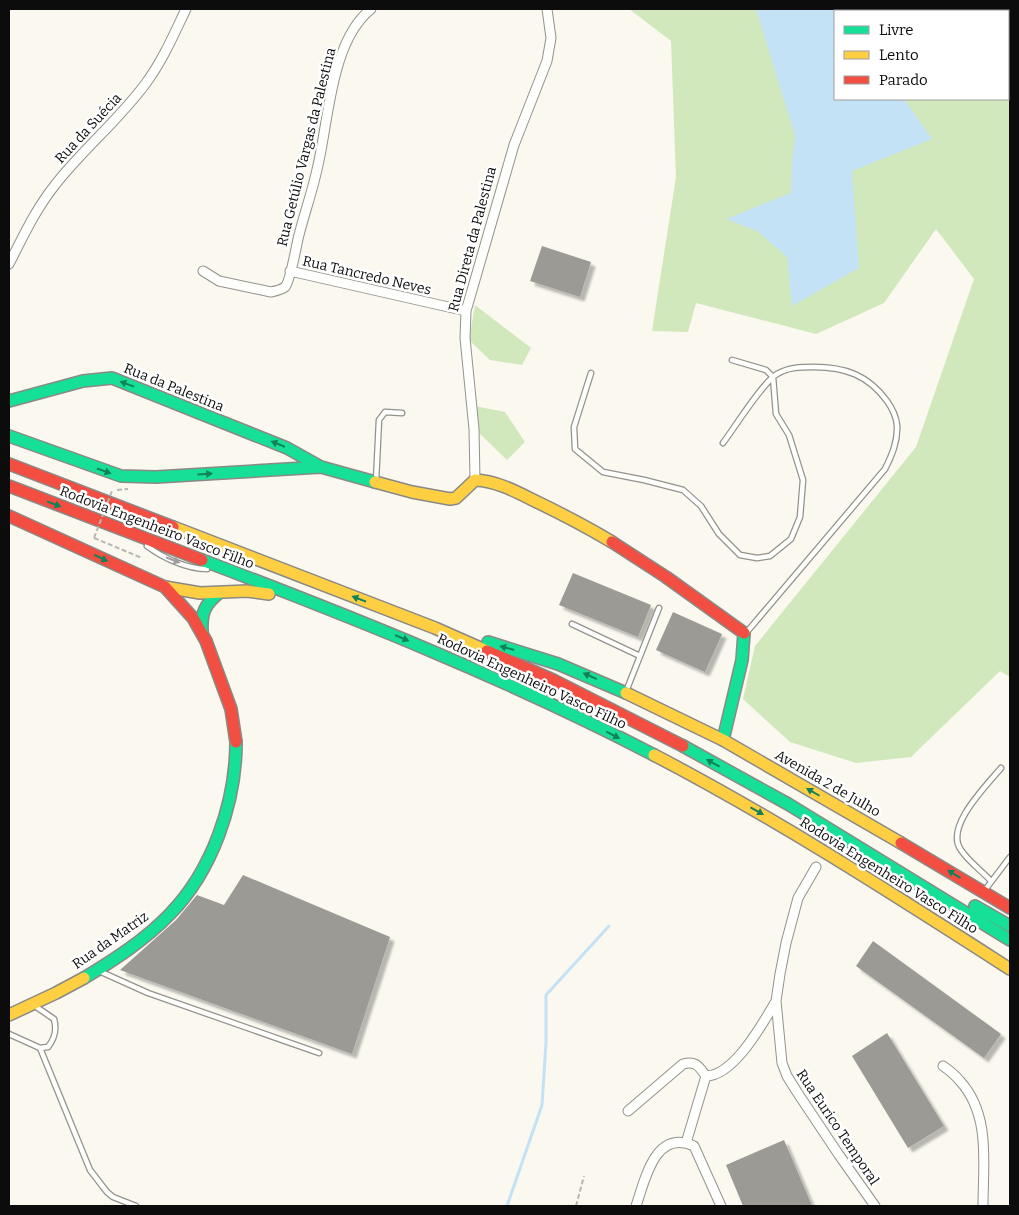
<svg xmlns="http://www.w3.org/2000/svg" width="1019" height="1215" font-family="Bitter,serif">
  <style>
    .forest { fill: #d1e8bc; fill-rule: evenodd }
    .water { fill: #c4e2f5 }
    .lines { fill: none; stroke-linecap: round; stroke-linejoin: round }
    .stream { stroke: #c4e2f5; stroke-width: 3 }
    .building { fill: #9c9a95; filter: url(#shadow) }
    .lane-casing { stroke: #93928e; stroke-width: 7 }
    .street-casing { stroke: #93928e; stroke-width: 11 }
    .fast-casing { stroke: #8a8985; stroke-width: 14 }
    .slow-casing { stroke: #8a8985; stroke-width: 14 }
    .jam-casing { stroke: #8a8985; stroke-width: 14 }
    .path { stroke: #b7b7b5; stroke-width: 2; stroke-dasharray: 5 2.5; stroke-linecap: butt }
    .lane { stroke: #fefefd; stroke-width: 4.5 }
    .street { stroke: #fefefd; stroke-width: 9 }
    .fast { stroke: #16e098; stroke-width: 11 }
    .slow { stroke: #ffcf43; stroke-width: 11 }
    .jam { stroke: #f24e42; stroke-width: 11 }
    .path-bridge { stroke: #b7b7b5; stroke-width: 2; stroke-dasharray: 5 2.5; stroke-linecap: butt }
    .oneway { fill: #128159 }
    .oneway2 { fill: #9d9d9d }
    .labels { text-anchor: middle; stroke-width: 5; stroke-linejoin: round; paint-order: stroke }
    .street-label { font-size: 14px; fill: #0c0c0c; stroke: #fff }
  </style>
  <defs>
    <filter id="shadow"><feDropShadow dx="4.5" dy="4.5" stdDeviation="1" flood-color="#0004"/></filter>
  </defs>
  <rect width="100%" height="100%" fill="#faf8ef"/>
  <path class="forest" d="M629,9H1010V677L1000,671L911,757L856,763L790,742L743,699L755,646L916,447L974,279L936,229L884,303L816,334L696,303L688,332L652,331L676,177L671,41ZM835,11H1008V99H835Z
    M475,305L531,348L522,365L490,360L469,340Z
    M475,406L505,412L525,442L507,460L477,431Z"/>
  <path class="water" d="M756,9H845V11H835V99H904L932,139L852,171L859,268L792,306L787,257L757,231L726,219L791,193L792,159L795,136Z"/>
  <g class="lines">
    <path class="stream" d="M507,1206L542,1105L546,1042V995L609,926"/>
  </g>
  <path class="building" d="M542,246L591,262L580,297L530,281Z
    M573,573L651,605L638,637L559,605Z
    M673,612L722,634L705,672L656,650Z
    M243,875L390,937L352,1054L120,970L176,920L197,895L224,905Z
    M873,941L1001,1034L984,1058L856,966Z
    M887,1033L944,1126L908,1148L852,1056Z
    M784,1140L812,1206H743L726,1165Z"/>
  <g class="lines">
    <g class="lane-casing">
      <path id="lane" d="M591,373L574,427L575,449L603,472L644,480L683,490L701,506L719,534L740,555L757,558L770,556L791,539L800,517L803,480L789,435L776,414L773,377L766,370L732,360
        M723,443C735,427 763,382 777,374C789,367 801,367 814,367C845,367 868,375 887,401C892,408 896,416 897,425C898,441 892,455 885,469L746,633
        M376,481L379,420L385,412L402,413
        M147,546C163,558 187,569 207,569
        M572,624L640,656
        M627,689L659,608
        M991,881C982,871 969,862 961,850C944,827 987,785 1001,768
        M985,890L1010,857
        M99,971L148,993L319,1053
        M9,1034L40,1048L48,1047C55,1038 57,1030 54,1019L35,1006
        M40,1048L90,1170L107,1192L113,1197L136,1206"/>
    </g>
    <g class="street-casing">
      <path id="street" d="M9,264C23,237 35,210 55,185C83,149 119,120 146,83C163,60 174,34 186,9
        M203,271L219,281L271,292C276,291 281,290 285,287C290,282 296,248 298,239C304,214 313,190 318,165C329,118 331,41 371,9
        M290,271L466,311
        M475,480L474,429L465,338L466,311L514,145L547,61L551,38L547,9
        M816,867L798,898L786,943L780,974L776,1001L782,1063L787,1076L797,1092L839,1155L875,1206
        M943,1066C949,1070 955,1075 960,1081C991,1115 983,1164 983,1206
        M706,1076C734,1076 763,1023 776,1001
        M628,1111L683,1064C696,1060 699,1067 706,1076
        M686,1143L706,1076
        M636,1206C645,1180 655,1128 694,1146L721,1206"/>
    </g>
    <g class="fast-casing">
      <path id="fast" d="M9,401L83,381L112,378L287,448L321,467
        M9,436L121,476L156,477L321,467L375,482
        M202,560C355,618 508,679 654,755
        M202,631C201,613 205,604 219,593
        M488,642L558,664L626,693
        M723,740L742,660L744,633
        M683,746L788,804L1010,940
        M975,906L1010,926
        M84,978C114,960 145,940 170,914C212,871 236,803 236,742"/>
    </g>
    <g class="slow-casing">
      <path id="slow" d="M375,482L412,492L450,499L456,498L475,480C496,481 515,491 533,500C560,513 587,527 612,542
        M173,527L435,628L487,651
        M165,587L200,593L247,591L269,594
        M626,693L723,740L901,843
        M654,755C777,819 893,894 1010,969
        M9,1015L56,993L84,978"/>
    </g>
    <g class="jam-casing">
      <path id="jam" d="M9,464L173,527
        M9,486L202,560
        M9,516L165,587L193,618L206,641L231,709L236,742
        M612,542L666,577L744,633
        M487,651L553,680L683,746
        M901,843L1010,908"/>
    </g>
    <path class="path" d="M117,490L128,489
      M94,538L142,558
      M576,1206L584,1176"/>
    <use href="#lane" class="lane"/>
    <use href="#street" class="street"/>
    <use href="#fast" class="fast"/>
    <use href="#slow" class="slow"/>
    <use href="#jam" class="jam"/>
    <path class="path-bridge" d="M94,538L112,491"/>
  </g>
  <defs><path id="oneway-solid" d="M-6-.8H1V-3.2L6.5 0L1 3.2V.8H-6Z" transform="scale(1.25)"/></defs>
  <g class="oneway">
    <use href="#oneway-solid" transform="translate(127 384) rotate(-160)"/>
    <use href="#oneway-solid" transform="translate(278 444) rotate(-158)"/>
    <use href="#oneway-solid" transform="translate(104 471) rotate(19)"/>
    <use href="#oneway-solid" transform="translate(205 474) rotate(-4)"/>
    <use href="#oneway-solid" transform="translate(54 504) rotate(21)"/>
    <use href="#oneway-solid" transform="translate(101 558) rotate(25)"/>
    <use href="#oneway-solid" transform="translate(359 599) rotate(-159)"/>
    <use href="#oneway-solid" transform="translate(402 638) rotate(23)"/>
    <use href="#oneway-solid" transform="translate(507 648) rotate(-165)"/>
    <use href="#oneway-solid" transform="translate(590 676) rotate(-156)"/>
    <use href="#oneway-solid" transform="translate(613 735) rotate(27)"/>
    <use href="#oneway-solid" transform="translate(713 763) rotate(-151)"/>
    <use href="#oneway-solid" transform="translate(813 792) rotate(-150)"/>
    <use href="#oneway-solid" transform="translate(757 811) rotate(29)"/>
    <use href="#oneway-solid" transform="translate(954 874) rotate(-149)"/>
  </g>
  <use class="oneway2" href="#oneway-solid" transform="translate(173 560) rotate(21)"/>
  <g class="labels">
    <g class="street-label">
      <text transform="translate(88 128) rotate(-47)" y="5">Rua da Suécia</text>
      <text transform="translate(306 147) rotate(-76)" y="5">Rua Getúlio Vargas da Palestina</text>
      <text transform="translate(472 239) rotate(-75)" y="5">Rua Direta da Palestina</text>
      <text transform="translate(367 275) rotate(13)" y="5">Rua Tancredo Neves</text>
      <text transform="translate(174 387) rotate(22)" y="5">Rua da Palestina</text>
      <text transform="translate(157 527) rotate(21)" y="5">Rodovia Engenheiro Vasco Filho</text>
      <text transform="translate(532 681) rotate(25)" y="5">Rodovia Engenheiro Vasco Filho</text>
      <text transform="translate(828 783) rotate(30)" y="5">Avenida 2 de Julho</text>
      <text transform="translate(889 875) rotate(32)" y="5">Rodovia Engenheiro Vasco Filho</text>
      <text transform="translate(110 940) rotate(-35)" y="5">Rua da Matriz</text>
      <text transform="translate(838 1127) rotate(56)" y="5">Rua Eurico Temporal</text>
    </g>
  </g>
  <rect width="1019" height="1215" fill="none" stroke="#0c0c0c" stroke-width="20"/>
  <rect x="834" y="10" width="175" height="90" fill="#ffffff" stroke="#9e9e9e"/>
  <rect x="844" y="26" width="25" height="8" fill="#16e098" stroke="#9e9e9e"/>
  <text x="879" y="35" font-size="15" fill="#0c0c0c">Livre</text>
  <rect x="844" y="51" width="25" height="8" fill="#ffcf43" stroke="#9e9e9e"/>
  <text x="879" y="60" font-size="15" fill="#0c0c0c">Lento</text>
  <rect x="844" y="76" width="25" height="8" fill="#f24e42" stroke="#9e9e9e"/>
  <text x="879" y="85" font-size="15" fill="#0c0c0c">Parado</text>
</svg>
